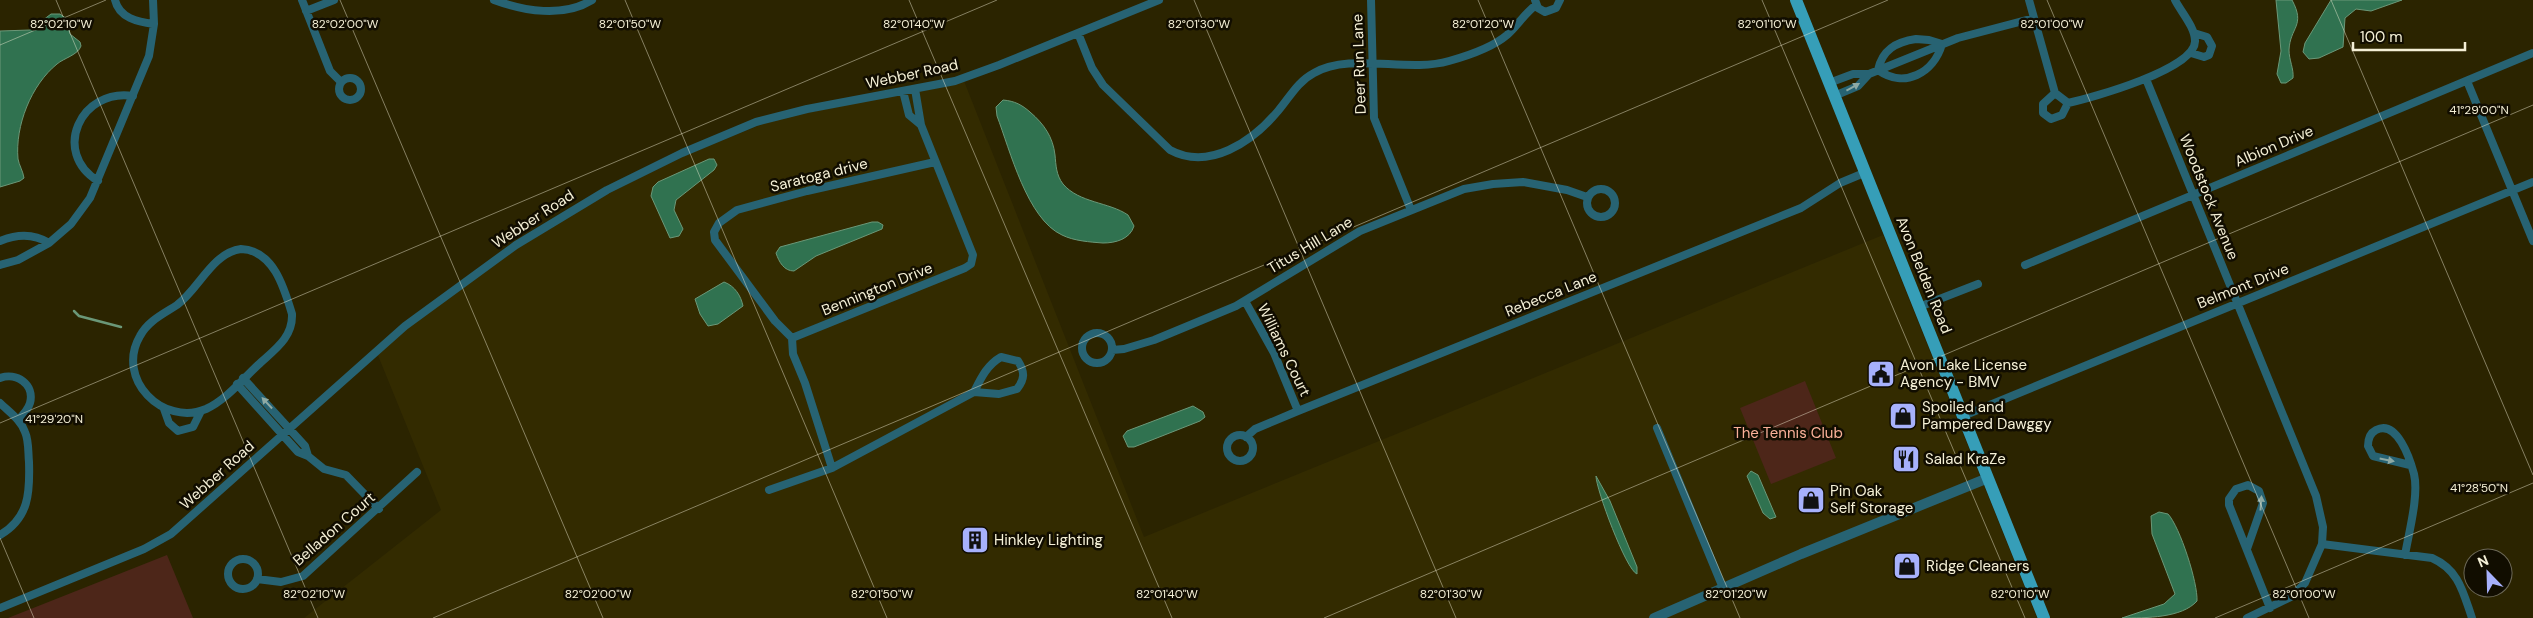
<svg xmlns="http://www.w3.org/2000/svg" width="2533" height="618" font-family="'DM Sans',sans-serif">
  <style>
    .built { fill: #332b00 }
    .green { fill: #4d2619 }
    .water { fill: #307250; stroke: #6b9878 }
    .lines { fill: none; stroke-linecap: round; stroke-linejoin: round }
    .stream { stroke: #6b9878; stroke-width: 2.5 }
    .minor { stroke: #276373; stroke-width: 8 }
    .tertiary { stroke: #276373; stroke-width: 10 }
    .primary { stroke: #369eb8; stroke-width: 12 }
    .oneway { fill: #8eaaa4 }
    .ticks { fill: none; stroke: #f5f0d6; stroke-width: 1; stroke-opacity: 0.45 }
    .labels { text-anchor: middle; stroke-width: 5; stroke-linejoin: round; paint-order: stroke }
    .street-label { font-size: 15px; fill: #f5f0d6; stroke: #110d00 }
    .poi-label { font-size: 15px; fill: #f5f0d6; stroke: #110d00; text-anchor: start }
    .park-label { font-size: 15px; fill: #fab098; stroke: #110d00 }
    .ticks-label { font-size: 12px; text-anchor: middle; fill: #f5f0d6; stroke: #110d00; stroke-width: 5; stroke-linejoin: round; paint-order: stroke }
  </style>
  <rect width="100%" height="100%" fill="#2b2400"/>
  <path class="built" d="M964,81L1144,537L1883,235L2037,618H304L441,510L377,353L394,337L507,255L594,200L686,155L773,120Z"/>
  <path class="green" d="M1805,381L1836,458L1771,484L1740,408Z
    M167,555L193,618H8Z"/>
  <path class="water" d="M2276,0H2292C2306,26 2290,27 2289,50C2289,60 2294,69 2293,78L2286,83H2281L2277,74L2281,51Z
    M2331,0H2402L2371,11L2356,9L2345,18L2343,47L2319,58L2309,59L2303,52L2305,43Z
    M51,14H60L67,19L70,34L80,42L81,46C78,55 64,58 57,64C31,85 15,126 18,159C19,165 23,171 24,178L20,181L0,187V31L30,30Z
    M1003,100C1015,101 1022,105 1030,112C1044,124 1053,137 1055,155C1056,165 1056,175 1063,184C1079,203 1109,202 1128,215L1134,226C1130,239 1116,243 1103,243C1090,242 1074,241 1062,235C1027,219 1010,150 997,116L996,107Z
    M709,159H714L717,165L714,170L676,200L674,210L683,229L679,236L670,238L651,196L653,187L658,182Z
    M872,222H878L883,225L882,229L816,256L794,271C784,271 779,262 776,253L780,247Z
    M724,282C735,286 741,296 743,306L718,324L708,326L700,314L695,299Z
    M1193,406L1203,412L1205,417L1200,421L1134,447H1128L1123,436L1127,431Z
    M1751,471L1758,475L1776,517L1770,519L1763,513L1747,476Z
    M1596,476L1610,501L1637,567V574C1626,570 1596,489 1596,476Z
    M2159,512L2168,514C2180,527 2198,583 2197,601C2182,618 2146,618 2122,618L2164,604L2175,594L2152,534L2151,516Z"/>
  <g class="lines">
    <path class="stream" d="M74,311L79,316L121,327"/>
    <path class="minor" d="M115,0C119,18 138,22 154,24
      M302,0L330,71L341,82
      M494,0C524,11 563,18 592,0
      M1371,0L1374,118L1411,210
      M1535,0L1538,8L1545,12L1556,8L1560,0
      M2029,0L2055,93L2068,103C2091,98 2196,69 2195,41C2195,27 2181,12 2175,0
      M306,11L334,0
      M1078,33L1092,68L1103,85L1170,150C1209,171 1252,142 1278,111C1290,97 1297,82 1314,73C1351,52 1407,73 1449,61C1467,56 1493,47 1507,35C1518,25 1525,13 1536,5
      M1916,39L1929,40L1942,44C1934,73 1904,89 1878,70C1882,50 1896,42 1916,39Z
      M2191,53L2204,57L2209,55L2212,46L2207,37L2194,33
      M339 89a11 11 0 1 1 22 0a11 11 0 1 1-22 0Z
      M2146,79L2316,496L2323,527L2322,544L2305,583L2291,597L2247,618
      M2467,81L2533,241
      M1829,83L1853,74H1869L1958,38L2034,18
      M903,91L909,115L921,125L915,89
      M2055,93L2043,104V113L2051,119L2062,115L2068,103
      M1834,96L1858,86L1869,74
      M98,181C51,152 81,88 133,96
      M1587 203a14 14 0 1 1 28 0a14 14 0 1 1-28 0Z
      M0,241C17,234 33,233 49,243
      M241,249C273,250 284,287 292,314C293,338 274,350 258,365C243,379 226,400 206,409C163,427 115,379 140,336C148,321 163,314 177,305C199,289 212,253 241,249Z
      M0,265L18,260L49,243L71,224L90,198L149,56L154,24L153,0
      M2025,265L2533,53
      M1245,301L1274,353L1298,411
      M1919,307L1978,284
      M1082 348a15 15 0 1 1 30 0a15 15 0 1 1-30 0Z
      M792,338L775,321L715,240L714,232L719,223L737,210L807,191L935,162
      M792,338L965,268L971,264L973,255L921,125
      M792,338L793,354L805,383L832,468
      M1112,350L1124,349L1154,340L1236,306L1360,231L1464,189L1493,184L1523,182L1567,190L1587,197
      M0,378C16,372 35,384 30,403C28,410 23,415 18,420
      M243,378L305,446L308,456
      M237,384L298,452L308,456L324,469L346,475L379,509
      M0,403C9,412 21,420 25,432C29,441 28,452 29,462C30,493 29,518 0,535
      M164,409L169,423L178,431L193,427L201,411
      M1963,416L2533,182
      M1657,428L1723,588
      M1227 448a13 13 0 1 1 26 0a13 13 0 1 1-26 0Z
      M1246,437L1255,429L1298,411L1801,208L1840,183L1864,173
      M769,490L832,468L974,392C981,378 987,365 1001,357L1018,361C1025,372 1025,379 1017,389L999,394L974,392
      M2322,544L2432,558C2459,570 2463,592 2472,618
      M2247,549L2263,503L2259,491L2248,485L2236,489L2229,499V505L2270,608
      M2405,555C2409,532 2419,495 2414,474C2410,459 2397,419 2376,430C2370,433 2368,439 2368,446L2373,456L2410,465
      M228 574a15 15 0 1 1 30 0a15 15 0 1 1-30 0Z
      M257,579L281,582L303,576L417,472
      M0,608L144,549L171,534L405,326L516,245L607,190L682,153L756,122L807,109L955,81L999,65L1159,0"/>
    <path class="tertiary" d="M1654,618L1801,554L1988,478"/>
    <path class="primary" d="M1796,0L2044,618"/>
  </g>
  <defs><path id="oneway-solid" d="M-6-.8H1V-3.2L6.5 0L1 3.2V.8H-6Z" transform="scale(1.25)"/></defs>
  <g class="oneway">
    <use href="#oneway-solid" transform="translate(1853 87) rotate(-29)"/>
    <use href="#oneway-solid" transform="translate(267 403) rotate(-133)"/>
    <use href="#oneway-solid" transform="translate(2387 460) rotate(11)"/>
    <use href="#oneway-solid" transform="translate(2261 503) rotate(-86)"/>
  </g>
  <path class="ticks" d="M56,0L318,618M340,0L603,618M625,0L887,618M909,0L1172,618M1194,0L1456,618M1478,0L1740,618M1762,0L2025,618M2047,0L2309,618M2331,0L2533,475M0,45L106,0M0,423L997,0M0,538L34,618M433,618L1888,0M1324,618L2533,105M2215,618L2533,483"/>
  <defs>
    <g id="civic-square" transform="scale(1.4375)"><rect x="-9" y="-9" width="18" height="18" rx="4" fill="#a7b1fc" stroke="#110d00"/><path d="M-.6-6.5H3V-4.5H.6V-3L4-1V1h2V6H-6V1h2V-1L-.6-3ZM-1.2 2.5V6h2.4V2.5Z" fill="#111"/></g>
    <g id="shop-square" transform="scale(1.4375)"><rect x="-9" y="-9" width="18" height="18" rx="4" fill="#a7b1fc" stroke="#110d00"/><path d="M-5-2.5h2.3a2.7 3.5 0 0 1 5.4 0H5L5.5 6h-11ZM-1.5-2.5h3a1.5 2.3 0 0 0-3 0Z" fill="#111"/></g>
    <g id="restaurant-square" transform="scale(1.4375)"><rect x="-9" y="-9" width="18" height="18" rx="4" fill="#a7b1fc" stroke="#110d00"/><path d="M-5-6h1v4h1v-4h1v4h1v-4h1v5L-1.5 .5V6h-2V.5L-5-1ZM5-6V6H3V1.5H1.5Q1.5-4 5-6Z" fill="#111"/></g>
    <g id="building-square" transform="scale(1.4375)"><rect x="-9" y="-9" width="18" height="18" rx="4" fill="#a7b1fc" stroke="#110d00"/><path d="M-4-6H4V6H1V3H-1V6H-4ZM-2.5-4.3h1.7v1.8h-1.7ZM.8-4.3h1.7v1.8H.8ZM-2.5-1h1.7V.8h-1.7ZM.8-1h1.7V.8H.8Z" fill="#111"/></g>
  </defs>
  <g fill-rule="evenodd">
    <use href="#civic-square" x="1881" y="374"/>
    <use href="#shop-square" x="1903" y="416"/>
    <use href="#restaurant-square" x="1906" y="459"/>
    <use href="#shop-square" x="1811" y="500"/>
    <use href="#building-square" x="975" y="540"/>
    <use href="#shop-square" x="1907" y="566"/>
  </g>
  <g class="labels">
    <g class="street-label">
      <text transform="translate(1359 64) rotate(-92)" y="5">Deer Run Lane</text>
      <text transform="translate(912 74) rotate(-12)" y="5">Webber Road</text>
      <text transform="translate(2274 146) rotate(-23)" y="5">Albion Drive</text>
      <text transform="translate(819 175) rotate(-14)" y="5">Saratoga drive</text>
      <text transform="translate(2209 197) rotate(68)" y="5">Woodstock Avenue</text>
      <text transform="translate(533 219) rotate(-33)" y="5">Webber Road</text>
      <text transform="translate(1310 245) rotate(-31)" y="5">Titus Hill Lane</text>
      <text transform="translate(1924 275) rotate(68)" y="5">Avon Belden Road</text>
      <text transform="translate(2243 286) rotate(-22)" y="5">Belmont Drive</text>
      <text transform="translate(877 289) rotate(-22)" y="5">Bennington Drive</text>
      <text transform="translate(1551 294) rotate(-22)" y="5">Rebecca Lane</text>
      <text transform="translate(1284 350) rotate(64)" y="5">Williams Court</text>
      <text transform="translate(217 475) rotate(-42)" y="5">Webber Road</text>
      <text transform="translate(334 529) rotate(-41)" y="5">Belladon Court</text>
    </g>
    <g class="poi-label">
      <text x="1900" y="370">Avon Lake License<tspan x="1900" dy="17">Agency - BMV</tspan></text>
      <text x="1922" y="412">Spoiled and<tspan x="1922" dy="17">Pampered Dawggy</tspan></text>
      <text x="1925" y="464">Salad KraZe</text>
      <text x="1830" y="496">Pin Oak<tspan x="1830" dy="17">Self Storage</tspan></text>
      <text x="994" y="545">Hinkley Lighting</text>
      <text x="1926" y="571">Ridge Cleaners</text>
    </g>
    <g class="park-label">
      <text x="1788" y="438">The Tennis Club</text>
    </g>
  </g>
  <g class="ticks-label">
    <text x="61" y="28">82°02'10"W</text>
    <text x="345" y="28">82°02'00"W</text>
    <text x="630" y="28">82°01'50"W</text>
    <text x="914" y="28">82°01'40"W</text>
    <text x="1199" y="28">82°01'30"W</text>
    <text x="1483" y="28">82°01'20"W</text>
    <text x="1767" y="28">82°01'10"W</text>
    <text x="2052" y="28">82°01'00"W</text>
    <text x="2479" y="114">41°29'00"N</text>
    <text x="54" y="423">41°29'20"N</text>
    <text x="2479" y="492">41°28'50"N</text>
    <text x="314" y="598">82°02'10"W</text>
    <text x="598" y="598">82°02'00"W</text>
    <text x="882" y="598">82°01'50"W</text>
    <text x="1167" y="598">82°01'40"W</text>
    <text x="1451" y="598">82°01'30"W</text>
    <text x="1736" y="598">82°01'20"W</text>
    <text x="2020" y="598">82°01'10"W</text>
    <text x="2304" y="598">82°01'00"W</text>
  </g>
  <g transform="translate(2488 573) rotate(337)"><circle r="24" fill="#110d00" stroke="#6c6856"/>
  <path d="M0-4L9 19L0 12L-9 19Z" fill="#a7b1fc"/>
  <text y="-8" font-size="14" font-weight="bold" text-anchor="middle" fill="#f5f0d6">N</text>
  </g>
  <path d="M2353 42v8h112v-8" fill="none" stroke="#f5f0d6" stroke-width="2.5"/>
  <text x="2360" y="42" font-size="15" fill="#f5f0d6" stroke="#110d00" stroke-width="4" paint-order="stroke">100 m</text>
</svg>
